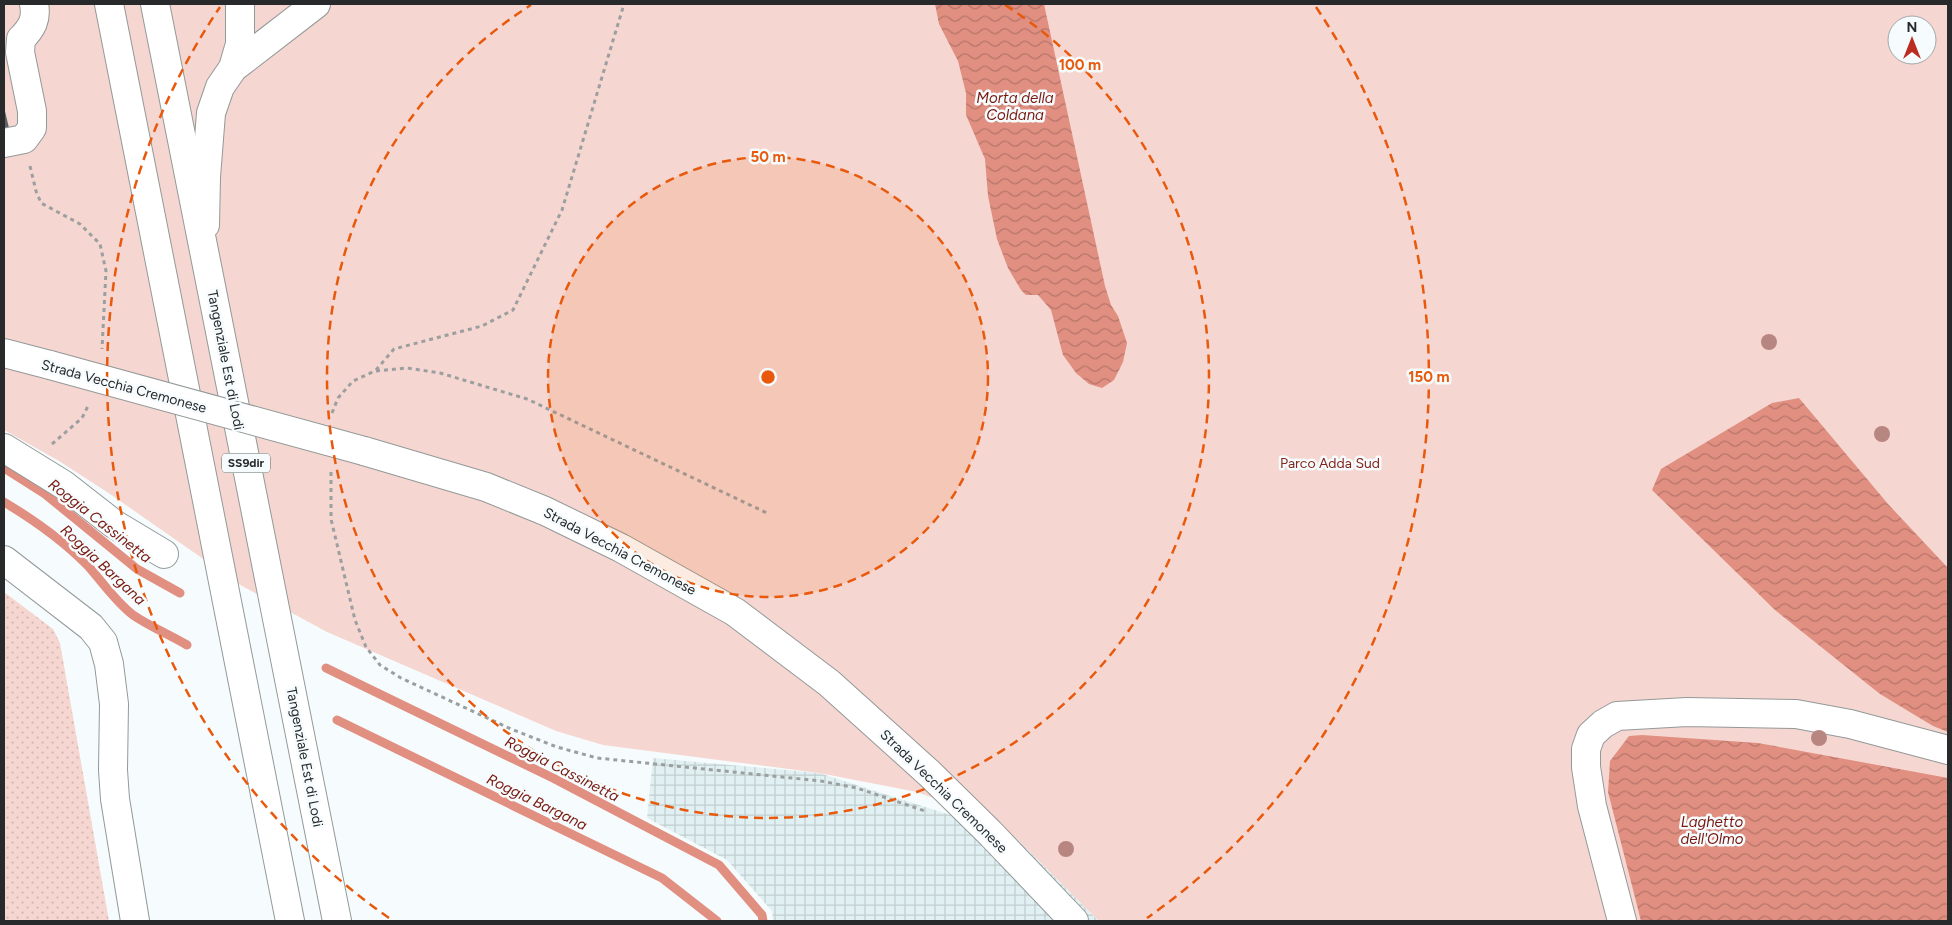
<svg xmlns="http://www.w3.org/2000/svg" width="1952" height="925" font-family="Figtree,sans-serif">
  <style>
    .industrial { fill: url(#industrial-grid) }
    .grass { fill: url(#grass-dots) }
    .park { fill: #f6d6d0; fill-rule: evenodd }
    .water { fill: url(#water-waves) }
    .lines { fill: none; stroke-linecap: round; stroke-linejoin: round }
    .stream { stroke: #e18f81; stroke-width: 9 }
    .building { fill: #5e6364 }
    .minor-casing { stroke: #939999; stroke-width: 30 }
    .highway-casing { stroke: #939999; stroke-width: 30 }
    .path { stroke: #9b9fa0; stroke-width: 3; stroke-dasharray: 4 4; stroke-linecap: butt }
    .minor { stroke: #fff; stroke-width: 28 }
    .highway { stroke: #fff; stroke-width: 28 }
    .minor-bridge-casing { stroke: #939999; stroke-width: 30; stroke-linecap: butt }
    .minor-bridge { stroke: #fff; stroke-width: 28 }
    .tree { fill: #b88681 }
    .ring { fill: none; stroke: #e8590c; stroke-width: 2.5; stroke-dasharray: 9 6 }
    .labels { text-anchor: middle; stroke-width: 5; stroke-linejoin: round; paint-order: stroke }
    .shield { fill: #f6fcfd; stroke: #656869; stroke-width: 1 }
    .shield-label { font-size: 12px; font-weight: bold; fill: #27292a }
    .street-label { font-size: 14px; fill: #27292a; stroke: #f6fcfd }
    .park-label { font-size: 14px; fill: #85251b; stroke: #f6fcfd }
    .water-label { font-size: 15px; font-style: italic; fill: #78170e; stroke: #f6fcfd }
    .centre { fill: #e8590c; stroke: #f6fcfd; stroke-width: 2.5 }
    .ring-label { font-size: 15px; text-anchor: middle; font-weight: bold; fill: #e8590c; stroke: #f6fcfd; stroke-width: 5; stroke-linejoin: round; paint-order: stroke }
  </style>
  <defs>
    <pattern id="industrial-grid" width="8" height="8" patternUnits="userSpaceOnUse" patternTransform="scale(1.25)"><rect width="8" height="8" fill="#e1f0f2"/><path d="M0 4h8M4 0v8" fill="none" stroke="#c1ced0"/></pattern>
    <pattern id="grass-dots" width="8" height="8" patternUnits="userSpaceOnUse" patternTransform="scale(1.25)"><rect width="8" height="8" fill="#f6d6d0"/><path d="M2 2h.1M6 6h.1" fill="none" stroke="#d3b8b3" stroke-width="1.8" stroke-linecap="round"/></pattern>
    <pattern id="water-waves" width="16" height="10" patternUnits="userSpaceOnUse" patternTransform="scale(1.25)"><rect width="16" height="10" fill="#e18f81"/><path d="M0 5q4-4 8 0t8 0" fill="none" stroke="#b6756a"/></pattern>
  </defs>
  <rect width="100%" height="100%" fill="#f6fcfd"/>
  <path class="industrial" d="M653,758L819,773L1013,835L1099,921H773L772,911L727,860L647,818Z"/>
  <path class="grass" d="M4,592L53,629L60,643L109,921H4Z"/>
  <path class="park" d="M4,4H1948V921H1099L1013,835L966,810L917,792L819,773L603,745L556,731L327,632L242,586L110,494L59,461L4,430ZM1897,25H1927V55H1897Z"/>
  <path class="water" d="M935,4H1044L1105,286L1111,305L1118,316L1127,343L1123,362L1114,380L1102,388L1089,384L1076,373L1063,355L1051,310L1038,295H1026L1021,290L1008,268L997,239L988,196L985,159L966,115V93L958,61L939,24Z
    M1799,398L1888,504L1948,568V732L1933,726L1880,694L1775,610L1652,490L1661,469L1772,403Z
    M1642,735L1758,743L1948,778V921H1641L1608,792L1610,761L1629,736Z"/>
  <g class="lines">
    <path class="stream" d="M4,468L45,494L137,569L180,593
      M4,502C34,520 64,541 89,567C103,583 116,602 133,615C149,626 170,635 187,645
      M326,668L553,778L719,865L762,915L763,921
      M337,720L662,878L717,921"/>
  </g>
  <path class="building" d="M4,107L9,128L4,130Z"/>
  <g class="lines">
    <g class="minor-casing">
      <path id="minor" d="M233,68L240,44V4
        M4,143L24,139L32,128V111L20,52L21,39C32,28 37,19 34,4
        M205,225L206,177L211,113L220,87L233,68L316,4
        M4,353L50,365
        M4,448L64,485L114,524L164,554
        M364,451L486,487L545,511L621,548L735,612L829,683L930,774L990,833L1074,921
        M4,560L91,627L103,642L109,664L114,704L113,770L115,799L135,921
        M1622,921L1592,806L1586,767V749L1591,735L1603,724L1617,716L1687,712L1796,714L1850,724L1948,750"/>
    </g>
    <g class="highway-casing">
      <path id="highway" d="M109,4L290,921
        M155,4L337,921"/>
    </g>
    <path class="path" d="M30,166L36,191L41,203L80,224L100,244L106,271L102,349
      M376,370L394,349L482,326L513,310L562,210L624,4
      M332,413L338,398L353,381L375,371L407,368L440,373L527,399L769,514
      M52,444L82,418L88,406
      M331,472V519L355,620L366,647L380,665L401,678L511,729L557,747L597,758L821,781L857,788L925,811"/>
    <use href="#minor" class="minor"/>
    <use href="#highway" class="highway"/>
    <g class="minor-bridge-casing">
      <path id="minor-bridge" d="M50,365L364,451"/>
    </g>
    <use href="#minor-bridge" class="minor-bridge"/>
  </g>
  <g class="tree">
    <circle cx="1769" cy="342" r="8"/>
    <circle cx="1882" cy="434" r="8"/>
    <circle cx="1819" cy="738" r="8"/>
    <circle cx="1066" cy="849" r="8"/>
  </g>
  <circle cx="768" cy="377" r="220" fill="#e8590c" fill-opacity=".12"/>
  <g class="ring">
    <circle cx="768" cy="377" r="220"/>
    <path d="M1005 5A441 441 0 1 1 531 5"/>
    <path d="M389 918A661 661 0 0 1 220 7M1316 7A661 661 0 0 1 1147 918"/>
  </g>
  <g class="labels">
    <rect class="shield" x="222" y="453.5" width="48" height="19" rx="4"/>
    <g class="shield-label">
      <text x="246" y="467">SS9dir</text>
    </g>
    <g class="street-label">
      <text transform="translate(226 360) rotate(79)" y="5">Tangenziale Est di Lodi</text>
      <text transform="translate(124 386) rotate(15)" y="5">Strada Vecchia Cremonese</text>
      <text transform="translate(620 551) rotate(28)" y="5">Strada Vecchia Cremonese</text>
      <text transform="translate(305 757) rotate(79)" y="5">Tangenziale Est di Lodi</text>
      <text transform="translate(944 791) rotate(44)" y="5">Strada Vecchia Cremonese</text>
    </g>
    <g class="park-label">
      <text x="1330" y="468">Parco Adda Sud</text>
    </g>
    <g class="water-label">
      <text x="1015" y="103">Morta della<tspan x="1015" dy="17">Coldana</tspan></text>
      <text transform="translate(100 521) rotate(38)" y="5">Roggia Cassinetta</text>
      <text transform="translate(103 565) rotate(43)" y="5">Roggia Bargana</text>
      <text transform="translate(562 769) rotate(27)" y="5">Roggia Cassinetta</text>
      <text transform="translate(537 802) rotate(26)" y="5">Roggia Bargana</text>
      <text x="1712" y="827">Laghetto<tspan x="1712" dy="17">dell'Olmo</tspan></text>
    </g>
  </g>
  <circle cx="768" cy="377" r="8" class="centre"/>
  <g class="ring-label">
    <text x="1080" y="70">100 m</text>
    <text x="768" y="162">50 m</text>
    <text x="1429" y="382">150 m</text>
  </g>
  <rect width="1952" height="925" fill="none" stroke="#27292a" stroke-width="10"/>
  <g transform="translate(1912 40)"><circle r="24" fill="#f6fcfd" stroke="#a3a8a9"/>
  <path d="M0-4L9 19L0 12L-9 19Z" fill="#bb2d20"/>
  <text y="-8" font-size="14" font-weight="bold" text-anchor="middle" fill="#27292a">N</text>
  </g>
</svg>
